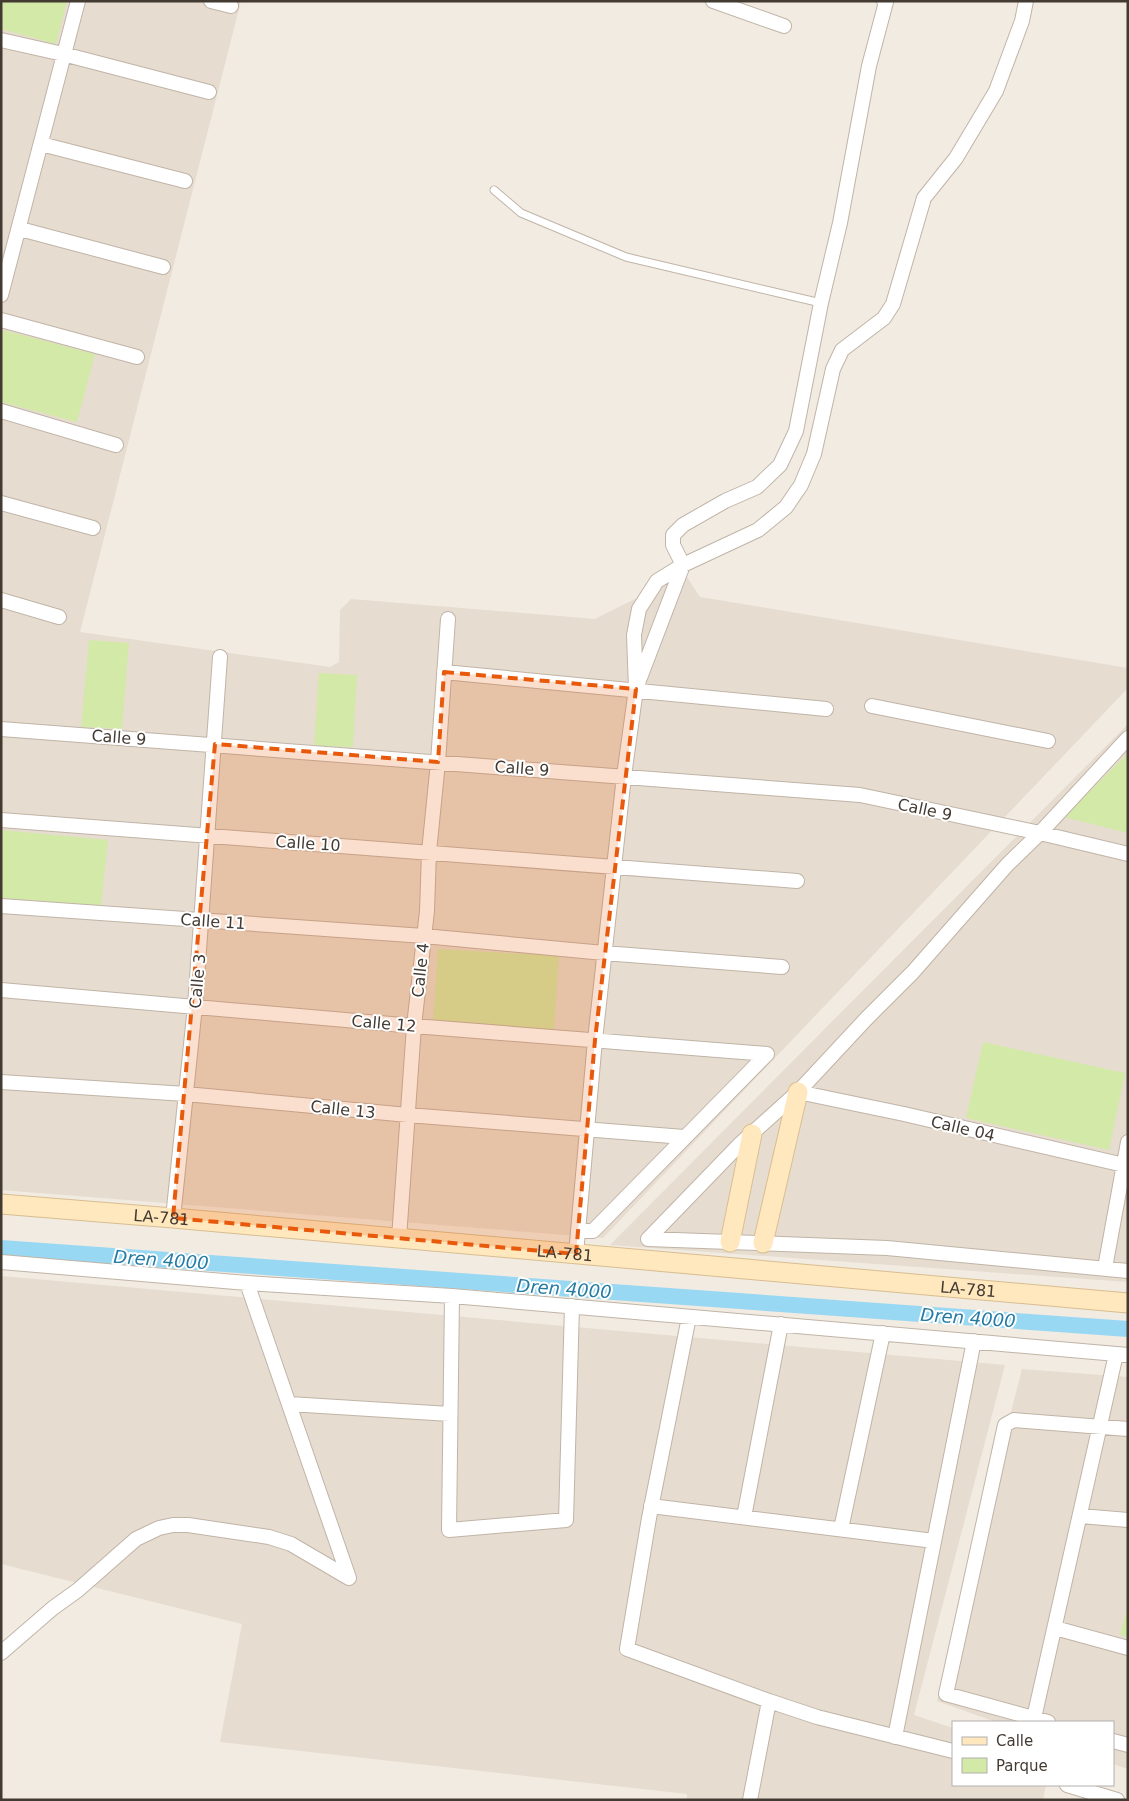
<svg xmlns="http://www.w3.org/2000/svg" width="1129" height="1801" font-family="'DejaVu Sans',sans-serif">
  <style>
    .residential { fill: #e6dccf }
    .green { fill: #d3e9a7 }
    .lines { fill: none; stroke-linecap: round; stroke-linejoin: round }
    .canal { stroke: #99d8f3; stroke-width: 16 }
    .lane-casing { stroke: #c0b4a7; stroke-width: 9 }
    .street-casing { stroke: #c0b4a7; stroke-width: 16 }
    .secondary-casing { stroke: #d8bd90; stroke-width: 21 }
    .lane { stroke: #fff; stroke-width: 7 }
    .street { stroke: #fff; stroke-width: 14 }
    .secondary { stroke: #ffe8be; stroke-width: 19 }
    .marked { fill: #e8590c; fill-opacity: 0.2; stroke: #e8590c; stroke-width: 4; stroke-dasharray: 10 6; stroke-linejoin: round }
    .labels { text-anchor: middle; stroke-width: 4; stroke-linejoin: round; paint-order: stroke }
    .street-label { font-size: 16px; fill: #433a32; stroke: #fff }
    .water-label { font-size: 18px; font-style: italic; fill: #257ba3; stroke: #fff }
  </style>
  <rect width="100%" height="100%" fill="#f2ebe1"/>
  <path class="residential" d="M1,1H241L80,632L330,667L339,662L340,610L351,599L595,619L685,574L700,597L1128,668V688L603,1238L1,1190Z
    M1128,724V1282L610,1245Z
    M1,1276L1005,1365L914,1715L953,1728V1785H1046L1043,1800H687V1794L220,1742L242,1624L1,1564Z
    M1022,1369L1128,1377V1769L1113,1764V1722H996L937,1701Z"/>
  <path class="green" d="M1,1H67L56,44L1,29Z
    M3,330L95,354L77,422L1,402V337Z
    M89,640L129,643L122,729L81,727Z
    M319,673L357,675L353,747L314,746Z
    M1128,753V833L1064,817Z
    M1,830L108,840L101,906L1,898Z
    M438,949L559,956L554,1030L433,1021Z
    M983,1042L1125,1073L1109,1150L966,1118Z
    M1128,1605V1637L1120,1635Z"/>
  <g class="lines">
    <path class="canal" d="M1,1248L1128,1329"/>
    <g class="lane-casing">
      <path id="lane" d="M494,190L521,213L626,257L821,303"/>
    </g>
    <g class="street-casing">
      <path id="street" d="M211,1L231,6
        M713,1L784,26
        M1,40L63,54L209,92
        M41,144L185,181
        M20,229L163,267
        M1,295L78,1
        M1,320L137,357
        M1,411L116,445
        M1,503L93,528
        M1,600L59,617
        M444,672L826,709
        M638,683L683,565L673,545V535L683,525L725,501L757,487L780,465L796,431L821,303L840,223L869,66L886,2L884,1
        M872,706L1048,741
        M1,729L860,795L1040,833L1128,854
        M1,820L797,881
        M1,906L424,936L604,953L782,967
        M1,990L414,1026L767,1054
        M1,1082L186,1094L408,1115L684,1137
        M798,1092L904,1114L1128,1166
        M173,1218L195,1006L220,657
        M578,1231H593L767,1054
        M399,1238L414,1026L427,911L429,852L438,762L448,619
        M648,1239L739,1145L798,1092L866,1019L913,972L1007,865L1040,833L1128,738
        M648,1239L887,1248L1128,1271
        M576,1254L595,1040L624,776L636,689L634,635L639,609L657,581L683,565L758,530L786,507L801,485L814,454L833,369L842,350L884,318L893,304L924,198L956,158L996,91L1022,21L1026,1
        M1,1262L247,1283L452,1296L1128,1355
        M1105,1268L1128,1142
        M247,1283L349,1578
        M452,1296L449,1530L566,1520L572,1306
        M689,1317L649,1518L627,1649L769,1701L817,1717L953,1751
        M289,1404L450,1414
        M651,1506L934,1541
        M1080,1516L1128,1520
        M744,1517L781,1324
        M841,1529L883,1333
        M1055,1628L1128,1648
        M1,1653L53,1608L78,1590L136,1539L159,1528L173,1525H188L269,1537L291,1544L349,1578
        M1034,1718L1116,1354
        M1048,1722L946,1694L1005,1425L1014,1420L1128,1429
        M895,1737L974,1341
        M1113,1741L1128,1745
        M1067,1785L1117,1800
        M750,1800L769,1701"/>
    </g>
    <g class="secondary-casing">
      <g id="secondary">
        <path id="s1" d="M1,1204L173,1218L1128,1303"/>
        <path d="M730,1242L752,1134"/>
        <path d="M763,1243L798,1092"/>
      </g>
    </g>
    <use href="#lane" class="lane"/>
    <use href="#street" class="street"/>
    <use href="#secondary" class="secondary"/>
  </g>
  <path class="marked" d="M444,672L636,689L595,1040L576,1254L173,1218L215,744L438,762Z"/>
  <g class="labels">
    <g class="street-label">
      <text transform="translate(119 737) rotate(4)" y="6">Calle 9</text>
      <text transform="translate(522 768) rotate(4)" y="6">Calle 9</text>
      <text transform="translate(925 809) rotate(12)" y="6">Calle 9</text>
      <text transform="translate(308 843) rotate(4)" y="6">Calle 10</text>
      <text transform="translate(213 921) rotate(4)" y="6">Calle 11</text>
      <text transform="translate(420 970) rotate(-84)" y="6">Calle 4</text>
      <text transform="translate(197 981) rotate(-85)" y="6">Calle 3</text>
      <text transform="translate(384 1023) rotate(5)" y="6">Calle 12</text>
      <text transform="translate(343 1109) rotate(6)" y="6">Calle 13</text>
      <text transform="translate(963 1128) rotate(13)" y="6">Calle 04</text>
      <text dy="6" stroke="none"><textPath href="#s1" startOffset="161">LA-781</textPath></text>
      <text dy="6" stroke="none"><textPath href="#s1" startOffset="566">LA-781</textPath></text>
      <text dy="6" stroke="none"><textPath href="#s1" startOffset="971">LA-781</textPath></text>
    </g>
    <g class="water-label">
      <text transform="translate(161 1260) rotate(4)" y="6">Dren 4000</text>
      <text transform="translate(564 1289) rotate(4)" y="6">Dren 4000</text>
      <text transform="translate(968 1318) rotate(4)" y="6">Dren 4000</text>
    </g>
  </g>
  <rect width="1129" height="1801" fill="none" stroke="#433a32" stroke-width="5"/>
  <rect x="952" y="1721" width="162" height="65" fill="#ffffff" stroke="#b4b0ad"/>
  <rect x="962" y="1737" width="25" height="8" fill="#ffe8be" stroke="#b4b0ad"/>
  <text x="996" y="1746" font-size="15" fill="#433a32">Calle</text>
  <rect x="962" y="1758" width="25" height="15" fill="#d3e9a7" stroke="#b4b0ad"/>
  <text x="996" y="1771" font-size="15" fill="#433a32">Parque</text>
</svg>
